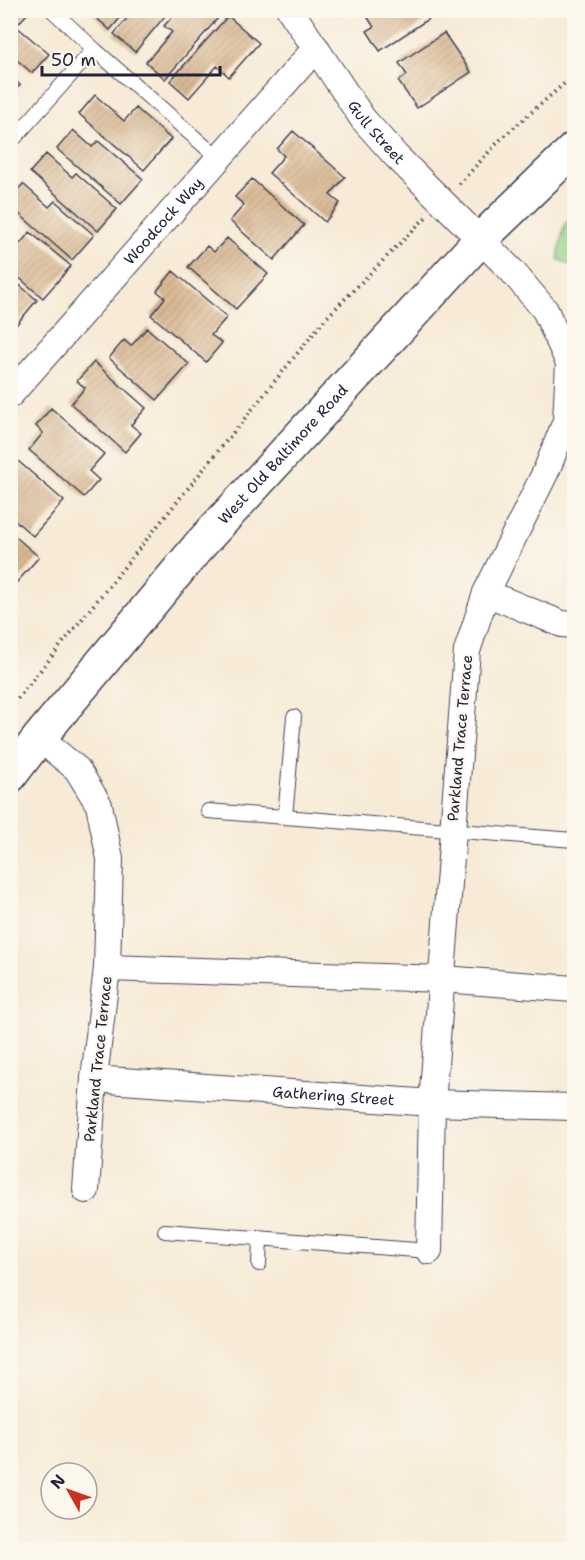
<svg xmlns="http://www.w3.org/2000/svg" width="585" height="1560" font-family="'Shantell Sans',sans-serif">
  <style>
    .park { fill: #95d389; stroke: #5c7a62; stroke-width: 1.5 }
    .building { fill: url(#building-hatch) }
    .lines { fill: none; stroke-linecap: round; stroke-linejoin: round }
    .service-casing { stroke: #424052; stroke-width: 16 }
    .minor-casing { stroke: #424052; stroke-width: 28 }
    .tertiary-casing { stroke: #424052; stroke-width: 36 }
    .path { stroke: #424052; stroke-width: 4; stroke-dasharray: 1.5 4.5; stroke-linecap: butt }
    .service { stroke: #fff; stroke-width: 14 }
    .minor { stroke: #fff; stroke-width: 26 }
    .tertiary { stroke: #fff; stroke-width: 33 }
    .labels { text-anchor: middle; stroke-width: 4.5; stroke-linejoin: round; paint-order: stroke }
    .street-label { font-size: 15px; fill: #22223b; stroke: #fbf7ec }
  </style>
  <defs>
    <pattern id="building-hatch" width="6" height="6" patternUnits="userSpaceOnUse" patternTransform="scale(1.5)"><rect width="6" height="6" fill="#d9b893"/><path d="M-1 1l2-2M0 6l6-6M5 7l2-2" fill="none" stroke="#ba9e80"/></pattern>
  </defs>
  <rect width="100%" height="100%" fill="#fbf7ec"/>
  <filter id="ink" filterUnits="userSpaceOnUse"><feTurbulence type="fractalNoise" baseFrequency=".0167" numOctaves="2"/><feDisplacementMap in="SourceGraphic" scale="12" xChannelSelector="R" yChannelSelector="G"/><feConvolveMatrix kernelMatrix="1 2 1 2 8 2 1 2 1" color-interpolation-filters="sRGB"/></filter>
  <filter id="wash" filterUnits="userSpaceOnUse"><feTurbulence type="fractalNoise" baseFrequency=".008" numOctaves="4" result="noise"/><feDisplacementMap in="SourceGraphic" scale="24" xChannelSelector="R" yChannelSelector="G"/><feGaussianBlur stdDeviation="1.35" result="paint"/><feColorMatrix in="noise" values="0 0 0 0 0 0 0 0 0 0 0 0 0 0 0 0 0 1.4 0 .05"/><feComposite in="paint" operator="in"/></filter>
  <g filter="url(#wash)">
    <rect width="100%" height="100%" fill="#f7ead6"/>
    <path class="park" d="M574,215V267L558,259L564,225Z"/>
    <g id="blocks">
      <path class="building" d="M10,10H25L28,13L16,26L49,54L32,73L10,54Z
        M93,10H127L110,30L91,13Z
        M134,10H170L135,52L114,34Z
        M178,10H225L165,79L146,62L172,32L164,26Z
        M363,10H429L433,16L380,51L367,31L374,27Z
        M228,16L259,43L229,77L217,66L189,98L170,81Z
        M444,33L471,72L417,108L398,81L407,75L399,63Z
        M10,76L20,85L10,95Z
        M95,95L124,121L136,108L171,139L144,170L79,114Z
        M73,130L92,147L98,141L143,179L121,204L57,149Z
        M293,131L345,177L330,195L340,203L325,222L269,173L284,156L277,149Z
        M46,154L72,177L76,173L117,209L98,231L30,172Z
        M252,179L304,225L274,260L230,221L244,205L235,197Z
        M23,184L49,207L55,201L94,235L72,260L10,206V198Z
        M30,232L71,266L43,298L10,270V237L19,245Z
        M227,238L268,274L236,309L188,267L207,246L214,252Z
        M173,271L227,317L211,335L222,343L206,362L151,315L165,298L157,291Z
        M10,277L37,300L16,325L10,321Z
        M147,328L189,364L157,400L109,358L124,340L131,346Z
        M94,362L146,408L131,425L141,433L125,452L71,404L85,388L77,381Z
        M51,408L104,454L89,471L99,480L84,497L29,450L43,433L36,426Z
        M10,454L64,501L33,536L10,516Z
        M10,532L39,557L10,590Z"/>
    </g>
  </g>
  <g filter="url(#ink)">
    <use href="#blocks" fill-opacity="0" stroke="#424052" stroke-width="1.5"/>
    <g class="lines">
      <g class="service-casing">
        <path id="service" d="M52,10L94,49
          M10,143L94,49L218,158
          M208,811L574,840
          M285,817L294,717
          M165,1231L429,1251
          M259,1264L260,1238"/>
      </g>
      <g class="minor-casing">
        <g id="minor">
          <path id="s1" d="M290,10L363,119L396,156L512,271L545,310L569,363L566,421L547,469L486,593L467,651L432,1103L429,1251"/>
          <path id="s2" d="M10,395L316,48"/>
          <path d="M486,593L562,624L574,625"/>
          <path d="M39,738L77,769L99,805L110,859L107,968L94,1079L86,1190"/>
          <path d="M107,968L443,979L574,989"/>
          <path id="s3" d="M94,1079L432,1103L574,1107"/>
        </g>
      </g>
      <g class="tertiary-casing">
        <g id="tertiary">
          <path id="s4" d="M10,776L39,738L198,547L481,239L574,149"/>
        </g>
      </g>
      <path class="path" d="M459,184L502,138L574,75
        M10,708L326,318L426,217"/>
      <use href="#service" class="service"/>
      <use href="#minor" class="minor"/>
      <use href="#tertiary" class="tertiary"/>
    </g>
  </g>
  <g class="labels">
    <g class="street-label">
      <text dy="5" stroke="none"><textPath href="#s1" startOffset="150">Gull Street</textPath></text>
      <text dy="5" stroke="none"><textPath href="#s2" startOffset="232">Woodcock Way</textPath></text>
      <text dy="5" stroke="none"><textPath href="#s4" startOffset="422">West Old Baltimore Road</textPath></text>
      <text transform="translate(460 738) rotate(-85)" y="5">Parkland Trace Terrace</text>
      <text transform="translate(98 1059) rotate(-84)" y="5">Parkland Trace Terrace</text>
      <text dy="5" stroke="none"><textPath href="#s3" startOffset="240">Gathering Street</textPath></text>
    </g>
  </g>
  <rect width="585" height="1560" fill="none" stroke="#fbf7ec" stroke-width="36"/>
  <g transform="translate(69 1491) rotate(310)"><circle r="28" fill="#fbf7ec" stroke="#a4a2a5" stroke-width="1.5"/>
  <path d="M0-4.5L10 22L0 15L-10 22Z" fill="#c8321e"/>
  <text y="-9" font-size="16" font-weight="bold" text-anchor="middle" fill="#22223b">N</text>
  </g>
  <path d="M42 66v9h178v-9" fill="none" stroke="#22223b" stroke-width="3"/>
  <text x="51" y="66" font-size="18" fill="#22223b" stroke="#fbf7ec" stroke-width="4.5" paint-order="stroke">50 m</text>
</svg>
